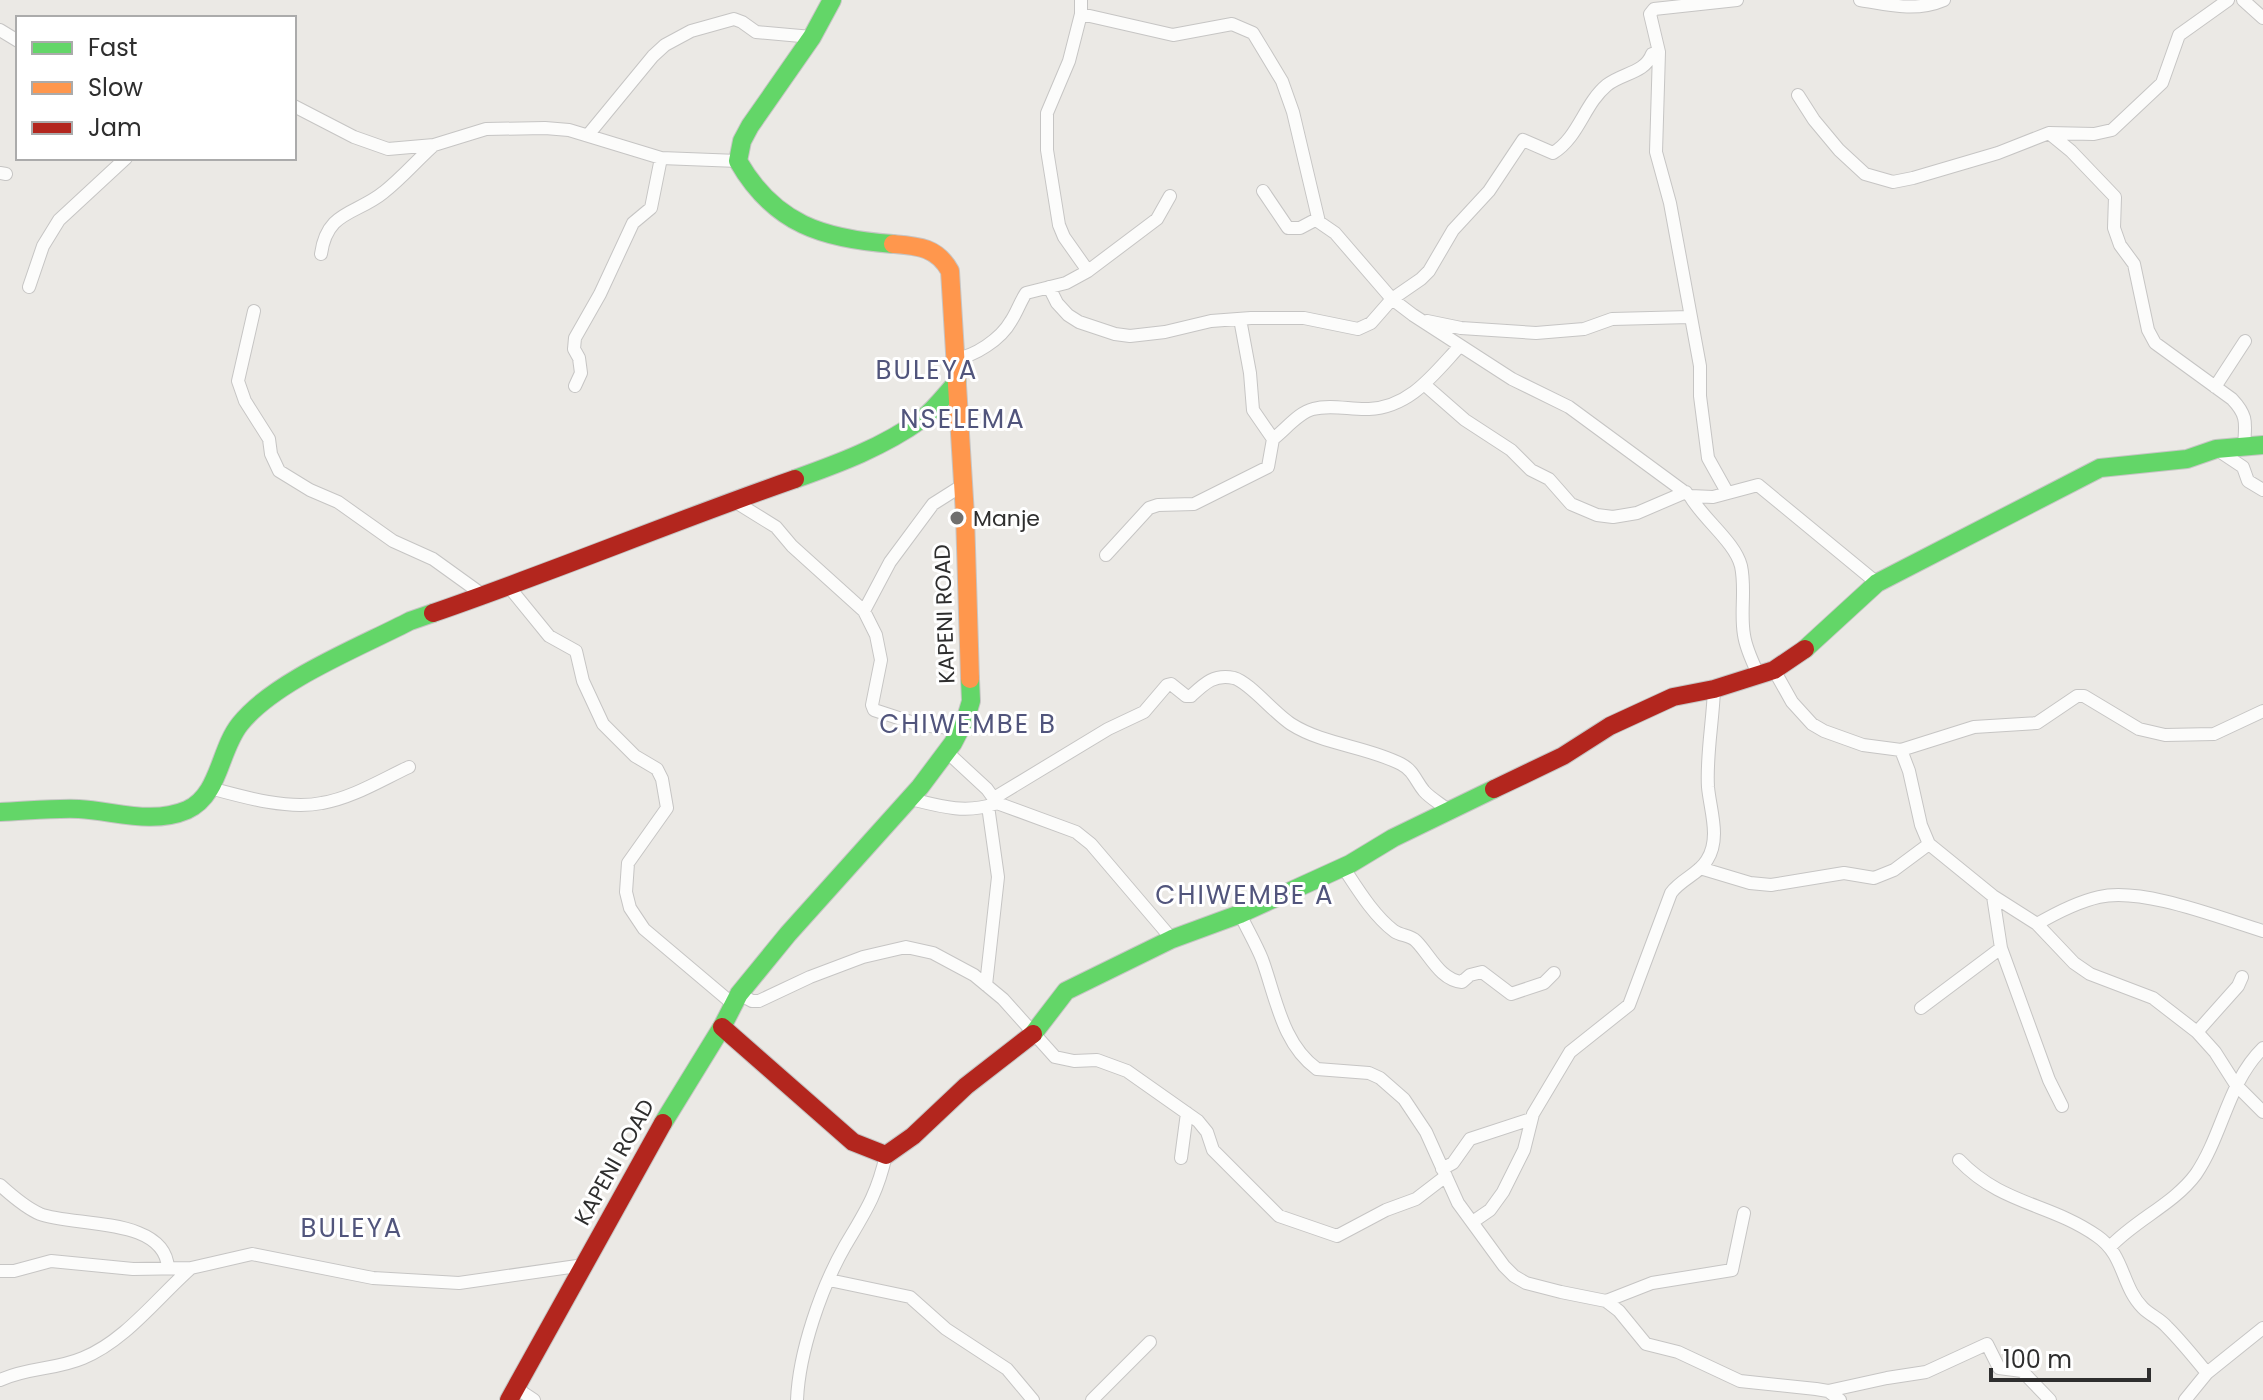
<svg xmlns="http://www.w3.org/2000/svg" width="2263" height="1400" font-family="Poppins,sans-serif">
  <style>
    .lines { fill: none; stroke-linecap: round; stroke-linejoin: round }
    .street-casing { stroke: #c6c5c4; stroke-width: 14 }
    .fast-casing { stroke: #c6c5c4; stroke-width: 20 }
    .slow-casing { stroke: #c6c5c4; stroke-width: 20 }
    .jam-casing { stroke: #c6c5c4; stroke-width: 20 }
    .street { stroke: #fcfcfb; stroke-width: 12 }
    .fast { stroke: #63d668; stroke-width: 18 }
    .slow { stroke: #ff974d; stroke-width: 18 }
    .jam { stroke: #b3261e; stroke-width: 18 }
    .poi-dot { fill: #706f6e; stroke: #fff; stroke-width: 3 }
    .labels { text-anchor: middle; stroke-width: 6; stroke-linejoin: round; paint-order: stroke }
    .poi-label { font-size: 22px; fill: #2e2e2e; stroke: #fff; text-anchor: start }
    .street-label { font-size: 22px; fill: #2e2e2e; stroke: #fff }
    .quarter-label { font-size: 26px; letter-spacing: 2px; fill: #51557c; stroke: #fff }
  </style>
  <rect width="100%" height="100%" fill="#ebe9e5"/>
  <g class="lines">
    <g class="street-casing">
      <path id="street" d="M1081,0V14L1069,61L1047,113V150L1059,225L1064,237L1088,271
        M1860,0C1889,5 1916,12 1944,0
        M2243,0L2263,18
        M1081,14L1173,35L1232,24L1253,33L1282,81L1293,112L1319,222L1335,233L1392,299L1413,315L1512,379L1569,407L1690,496C1703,519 1735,542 1741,566C1746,589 1740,612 1744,635C1746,649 1753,663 1759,676
        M0,30L18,41
        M1798,95L1814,120L1839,150L1865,174L1893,182L1913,178L1998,153L2049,133L2094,134L2112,130L2162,83L2179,35L2228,0
        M294,106L354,137L388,149L434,145L486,129L545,128L569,130L661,158L738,161
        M2049,133L2071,151L2115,197L2114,228L2120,245L2134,264L2148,330L2155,343L2232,399C2249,417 2245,424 2244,447
        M588,135L653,56L665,45L691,31L734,19L742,22L756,32L812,37
        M0,173L6,174
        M1263,191L1288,228H1300L1317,219
        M321,254C327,210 356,215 384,192C402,178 417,160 434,145
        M29,287L43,246L59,220L126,158
        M1049,287L1057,303L1068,315L1079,322L1115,334L1130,336L1165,332L1211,321L1251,318H1304L1358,329L1371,323L1392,299L1421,279L1429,271L1453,230L1489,191L1523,140L1553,153C1579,137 1584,104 1607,85C1622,73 1645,73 1652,54L1659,52
        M254,311L238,381L245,401L269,439L271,454L279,471L310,490L338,502L393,541L433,559L483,595
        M1427,321L1461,328L1536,333L1584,329L1612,319L1690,317
        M954,359C974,357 1001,339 1011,321C1017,312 1020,302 1026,293L1066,283L1088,271L1157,219L1170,196
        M1425,385L1465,420L1511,450L1531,470L1549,479L1571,504L1597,515L1613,517L1637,513L1686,492
        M575,386L581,373L579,358L574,349L575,338L600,294L633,223L651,208L661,158
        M2215,387L2245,341
        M1273,439C1285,430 1299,412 1313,409C1331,404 1351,410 1369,409C1410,407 1433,375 1459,347
        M2216,449L2243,467L2248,481L2263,490
        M1727,492L1708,458L1700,396V366L1670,203L1656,152L1659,52L1650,14L1654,9L1737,0
        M1690,496L1713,497L1758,485L1877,583
        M734,501L776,527L792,546L864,611L876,635L881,660L872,705L874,710L920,725L961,729
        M1106,555L1149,508L1158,505L1194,504L1268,467L1273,439L1253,410L1250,373L1240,319
        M509,587L549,636L576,651L583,681L603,724L635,756L657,769L662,779L667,808L628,863L626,892L630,908L644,929L734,1005
        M864,611L890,562L933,504L963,485
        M1774,670L1792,702L1812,724L1824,731L1863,745L1901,750L1974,727L2037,723L2077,696H2084L2139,729L2165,735L2214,734L2263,711
        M1901,750L1909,771L1921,825L1929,844L1993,896L2037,924L2074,963L2090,974L2153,998L2197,1032L2215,1052L2236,1085L2263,1112
        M947,752L987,789L997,803L1076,832L1091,844L1172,939
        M210,788C243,797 288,810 322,803C352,798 381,780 409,767
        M994,798L1108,729L1144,712L1167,685L1171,684L1186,696H1191C1205,683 1214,674 1234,678C1249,682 1274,713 1291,724C1324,745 1366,746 1401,764C1414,771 1415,780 1424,791C1430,798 1441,804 1448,810
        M911,799C939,806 965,814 994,804
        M1343,867C1357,888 1373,915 1394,931C1401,936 1410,935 1416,941C1430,955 1440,980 1462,982L1470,975L1482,972L1511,994L1544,983L1554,973
        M1700,868L1750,883L1771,885L1844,873L1874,878L1894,870L1929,844
        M1993,896L2001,948L2049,1080L2062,1106
        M1240,914C1247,929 1256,944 1262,959C1276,997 1282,1044 1317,1069L1369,1073L1380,1078L1404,1099L1426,1132L1458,1203L1504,1266L1514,1276L1526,1283L1561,1292L1606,1301L1619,1311L1646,1344L1678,1352L1740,1381L1816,1389L1828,1391L1840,1400
        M2037,924C2056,913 2077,902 2099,897C2143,887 2220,918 2263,931
        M986,985L998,877L988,806
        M739,994L752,1001H759L810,977L863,957L906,947L933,953L974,975L1003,999L1055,1057L1074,1061L1097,1060L1127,1071L1198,1121L1207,1132L1213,1150L1279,1216L1337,1236L1386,1210L1416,1199L1446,1176
        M1921,1008L2001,948
        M2197,1032L2238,986L2242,977
        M1181,1158L1187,1113
        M1959,1160C2002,1205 2050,1203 2097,1236C2125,1255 2121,1286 2143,1308C2150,1315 2160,1319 2167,1327C2181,1341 2194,1357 2207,1373
        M1442,1169L1453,1163L1470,1139L1531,1119
        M0,1185C11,1195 26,1208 40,1214C73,1227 165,1216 168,1268
        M1474,1221L1490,1210L1503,1192L1524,1150L1533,1114L1570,1052L1629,1005L1671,893C1681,879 1699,874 1707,860C1721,838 1710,810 1708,787C1706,756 1713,721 1714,689
        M2110,1247C2135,1220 2174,1204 2196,1174C2223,1134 2228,1082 2263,1048
        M0,1271H14L51,1261L133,1269L191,1268L252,1254L373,1278L459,1283L584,1265
        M829,1280L910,1297L946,1329L1007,1369L1033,1400
        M1606,1301L1652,1283L1732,1270L1744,1213
        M0,1380C29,1367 55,1370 83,1358C125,1341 157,1298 191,1268
        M516,1388L534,1400
        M1828,1391L1887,1378L1926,1372L1987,1344L1999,1368L2022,1371L2050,1400
        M797,1400C799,1352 821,1288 845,1246C865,1212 877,1195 886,1155
        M1092,1400L1150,1342
        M2185,1400L2207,1373L2263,1328"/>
    </g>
    <g class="fast-casing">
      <path id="fast" d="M832,0L812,37L750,126L742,141L738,161C774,224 823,239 893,244
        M795,479C840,463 883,447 922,419C935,409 946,394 957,382
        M1805,649L1877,583L2100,468L2187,459L2216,449L2263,445
        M0,812C26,811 53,808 79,809C115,811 152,825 187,810C220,795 219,750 240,724C274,681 360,647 410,621L433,613
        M1033,1034L1066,991L1172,939L1240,914L1350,864L1393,838L1494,789
        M663,1123L722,1027L739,994L788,934L920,787L953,743L966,718L971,701L970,679"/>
    </g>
    <g class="slow-casing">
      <path id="slow" d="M893,244C918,246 937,247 950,271L965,515L970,679"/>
    </g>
    <g class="jam-casing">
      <path id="jam" d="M433,613C555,571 674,521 795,479
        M1494,789L1563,756L1610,726L1673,697L1714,689L1774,670L1805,649
        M722,1027L853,1142L886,1155L913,1136L966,1086L1033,1034
        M509,1400L663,1123"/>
    </g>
    <use href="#street" class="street"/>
    <use href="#fast" class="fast"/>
    <use href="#slow" class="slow"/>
    <use href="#jam" class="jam"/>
  </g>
  <circle class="poi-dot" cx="957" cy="518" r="8"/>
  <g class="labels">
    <g class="poi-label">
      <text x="973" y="526">Manje</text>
    </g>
    <g class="street-label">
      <text transform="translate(944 614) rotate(-92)" y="8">KAPENI ROAD</text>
      <text transform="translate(614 1162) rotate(-61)" y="8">KAPENI ROAD</text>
    </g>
    <g class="quarter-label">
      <text x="927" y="379">BULEYA</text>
      <text x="963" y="428">NSELEMA</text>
      <text x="968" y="733">CHIWEMBE B</text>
      <text x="1245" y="904">CHIWEMBE A</text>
      <text x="352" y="1237">BULEYA</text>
    </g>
  </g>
  <rect x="16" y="16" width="280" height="144" fill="#ffffff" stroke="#ababab" stroke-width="2"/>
  <rect x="32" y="42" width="40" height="12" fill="#63d668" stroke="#ababab" stroke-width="2"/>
  <text x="88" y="56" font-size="24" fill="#2e2e2e">Fast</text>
  <rect x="32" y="82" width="40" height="12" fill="#ff974d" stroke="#ababab" stroke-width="2"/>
  <text x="88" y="96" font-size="24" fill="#2e2e2e">Slow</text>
  <rect x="32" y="122" width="40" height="12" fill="#b3261e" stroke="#ababab" stroke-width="2"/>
  <text x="88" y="136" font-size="24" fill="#2e2e2e">Jam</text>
  <path d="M1991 1368v12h158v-12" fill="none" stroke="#2e2e2e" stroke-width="4"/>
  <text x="2003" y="1368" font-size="24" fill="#2e2e2e" stroke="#ffffff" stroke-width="6" paint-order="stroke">100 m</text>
</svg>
